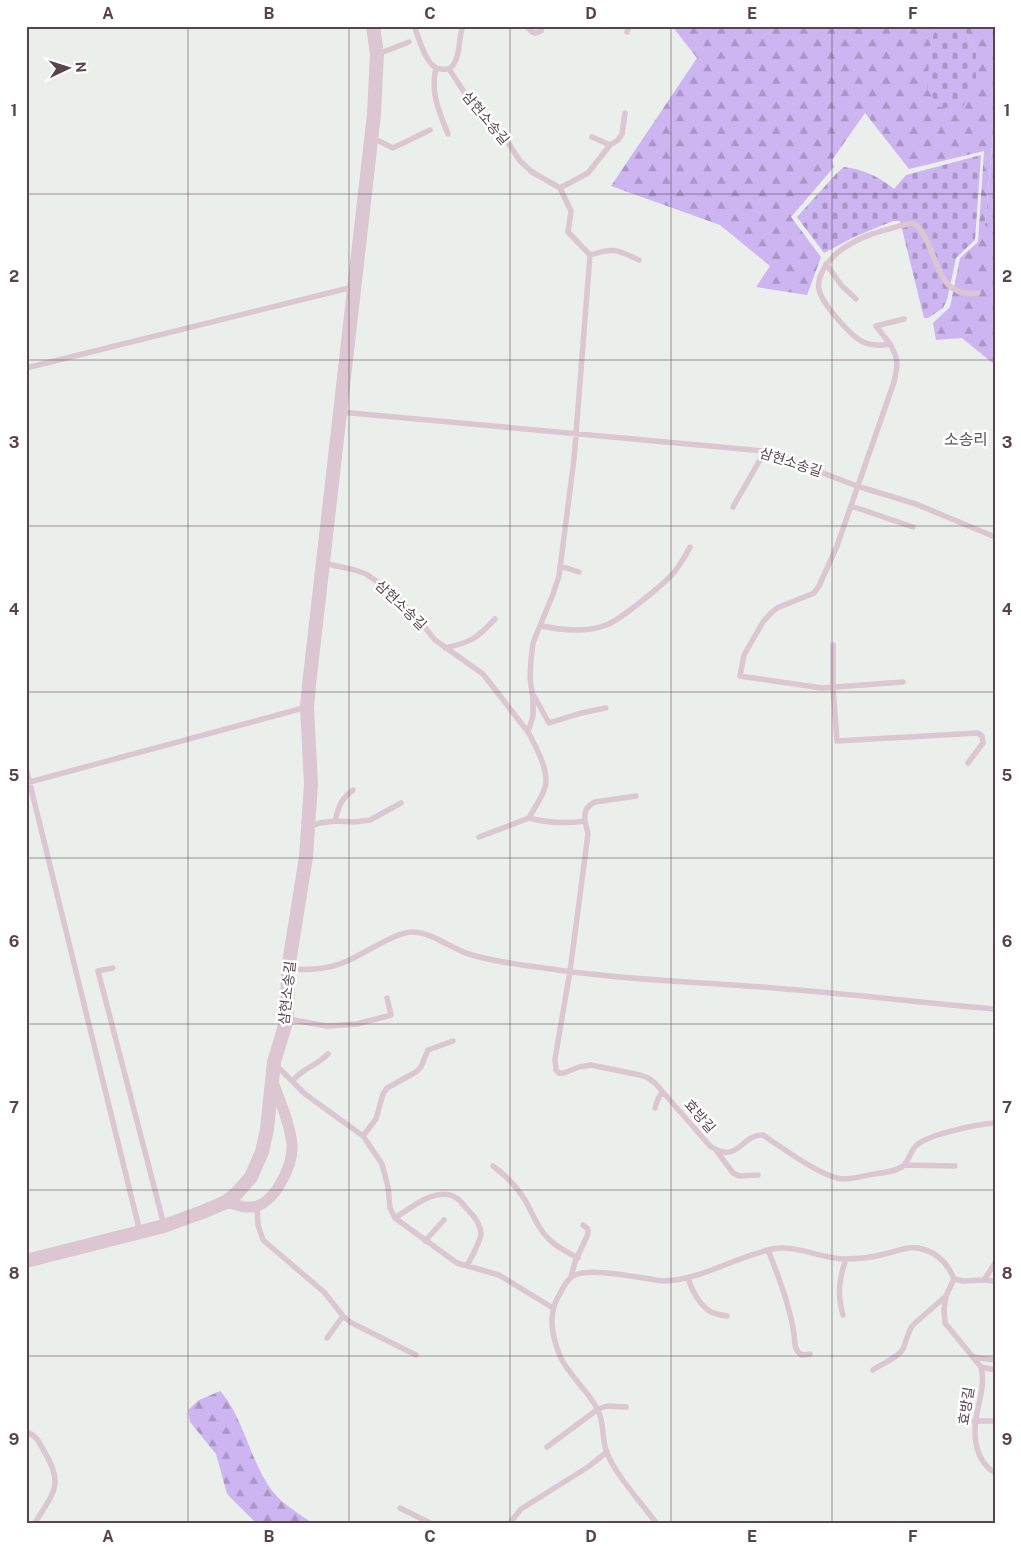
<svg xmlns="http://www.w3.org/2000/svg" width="1021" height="1550" font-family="'Public Sans','Noto Sans KR',sans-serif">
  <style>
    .forest { fill: url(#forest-firs) }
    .cemetery { fill: url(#cemetery-stones) }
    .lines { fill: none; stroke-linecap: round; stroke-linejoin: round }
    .service { stroke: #dbc6d1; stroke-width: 5.5 }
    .minor { stroke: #dbc6d1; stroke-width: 11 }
    .tertiary { stroke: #dbc6d1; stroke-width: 14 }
    .grid { fill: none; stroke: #5a434f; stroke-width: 1; stroke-opacity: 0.55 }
    .labels { text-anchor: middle; stroke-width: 5; stroke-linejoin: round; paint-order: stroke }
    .street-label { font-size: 14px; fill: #5a434f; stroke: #fff }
    .quarter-label { font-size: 16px; fill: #61585c; stroke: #fff }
    .neatline { fill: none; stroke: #5a434f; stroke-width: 2 }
    .grid-label { font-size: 16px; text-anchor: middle; font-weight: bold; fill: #5a434f }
  </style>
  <defs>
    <pattern id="forest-firs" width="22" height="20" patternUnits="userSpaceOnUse" patternTransform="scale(1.25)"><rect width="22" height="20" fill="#cdb5f2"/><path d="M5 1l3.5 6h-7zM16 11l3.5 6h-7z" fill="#a995c6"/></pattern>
    <pattern id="cemetery-stones" width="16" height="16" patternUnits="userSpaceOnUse" patternTransform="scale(1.25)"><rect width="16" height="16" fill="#cdb5f2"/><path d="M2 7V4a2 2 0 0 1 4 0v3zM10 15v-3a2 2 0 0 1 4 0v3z" fill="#a995c6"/></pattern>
  </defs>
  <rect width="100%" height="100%" fill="#ebefeb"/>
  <path class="forest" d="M672,26H935L930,49L976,53L963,26H995V112L985,224L995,234V365L962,338L936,340L933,323L950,307L960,258L978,242L984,151L909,169L865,113L832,160L834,167L791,217L821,257L807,295L756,287L770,266L720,225L611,186L697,58Z
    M220,1391C244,1417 250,1463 274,1493C282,1504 302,1515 313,1524H257L227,1494L216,1454L190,1422L188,1410L199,1400Z"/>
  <path class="cemetery" d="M935,26H963L976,53V78L962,109L939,107L927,89L930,49Z
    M995,112V234H994L985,225Z
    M981,155L975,240L956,258L947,300L943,308L928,318H924L900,221H893L854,237L824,253L797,217L837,173L844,167C862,169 880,177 894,189L906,175Z"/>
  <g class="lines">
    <path class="service" d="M414,26C419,37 425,64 437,68C440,70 445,69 449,69
      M463,26C457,41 462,59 449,69L468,98L480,114L503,135L520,161L532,172L560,188L571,211L568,232L590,255L574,459L559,576L553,594L533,643L531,659L530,678L533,700V716L528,732C535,745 550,772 545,787C542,798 534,808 529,818C548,823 565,824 585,821L588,834L570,971L555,1059L556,1070L559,1073H564L579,1067L591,1065L640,1075L648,1078L655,1083L710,1146C739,1165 741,1134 763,1135C783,1148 821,1177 843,1179C853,1179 864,1176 874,1174C883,1173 895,1172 903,1166C910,1160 910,1150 918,1144C931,1134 978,1124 995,1123
      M526,26L532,32L536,33L541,31L542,26
      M627,32L629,26
      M378,54L409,42
      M436,68C430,92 439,112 448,134
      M592,137L610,145
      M373,138L393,148L430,130
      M560,188L588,173L610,145L618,140L622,134L625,113
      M590,255C614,247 617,250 639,260
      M826,264L842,286L856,299
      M890,344L876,326L904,319
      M26,368L353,287
      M340,412L765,451L857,486L916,504L995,537
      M851,506L913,527
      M733,507L765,451
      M323,563L355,570L366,574L388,589L418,619L435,640L483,674L528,732
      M560,566L579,572
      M541,626C562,630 585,633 606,625C620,620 666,583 676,570C681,563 686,555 690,547
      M833,645V687L837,741L978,733L982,736L983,743L968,763
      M445,648C472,642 476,639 495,619
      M903,682L822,688L740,676L744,655L763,622L771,613L777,608L814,593L819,586L837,546L894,382C898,364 899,360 890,344C880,346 872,346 863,342C851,336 821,303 819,289C817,281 822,270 827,264C846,238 883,230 912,223C918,225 920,229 923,234C939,259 937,298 978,293
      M534,696L549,723L581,713L606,708
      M26,768L140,1232
      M26,783L307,707
      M335,821C339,806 340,800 353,790
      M585,821C584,811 586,807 595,802L636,796
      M309,827L320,823L335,821L354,822L370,820L401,803
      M479,837L529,818
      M113,968L98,971L164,1225
      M288,969C309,970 328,970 347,961C364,954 395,932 412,932C433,932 452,950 472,955C502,964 534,966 565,971C630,980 696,982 761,987C839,993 917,1002 995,1009
      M287,1019L327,1026L357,1024L391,1015L387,998
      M275,1064L305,1094L363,1136L382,1164L388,1187L390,1208L395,1218L457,1263L499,1275L553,1308
      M292,1081C305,1067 316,1066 328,1054
      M655,1108L658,1099L662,1092
      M363,1136L376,1119L383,1094L387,1088L416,1072L421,1067L428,1050L453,1041
      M716,1150L733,1173L739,1176L758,1175
      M904,1165L955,1166
      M493,1166C505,1175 517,1187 525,1200C532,1212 536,1225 546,1236C554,1246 567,1252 578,1258
      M257,1206L258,1225L263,1240L324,1292L343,1316L350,1322L416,1355
      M395,1218C411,1208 438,1184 458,1199C462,1202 465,1207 468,1210C474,1216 481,1225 481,1234C480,1243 471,1257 467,1266
      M425,1241L444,1220
      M768,1250C779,1277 790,1306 794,1334C795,1343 794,1351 802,1355L810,1354
      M571,1277L575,1262L588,1234V1229L583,1225
      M688,1278C691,1289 700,1306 711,1312C715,1314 721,1315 727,1316
      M954,1279L963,1281L984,1280L995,1263
      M984,1280L995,1281
      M843,1315C837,1294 839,1279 846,1259
      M327,1338L343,1316
      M973,1357L995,1360
      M981,1367C988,1392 969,1417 977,1448C980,1459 985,1467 995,1473
      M873,1370C882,1363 897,1359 903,1349C907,1341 907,1331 914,1324L946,1296
      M974,1421H995
      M26,1432C36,1435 39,1442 44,1451C65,1486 53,1493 34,1524
      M547,1447L598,1409L607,1406L626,1407
      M400,1508L432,1524
      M509,1524L521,1509L588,1467L607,1452
      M657,1524C643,1505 615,1474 607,1453C601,1438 605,1422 597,1408C588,1391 567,1373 560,1356C552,1337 548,1315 558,1297C562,1290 566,1280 573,1276C589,1266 643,1279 663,1281C701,1280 735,1257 772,1249C797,1244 823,1260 847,1259C860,1259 873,1257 885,1254C898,1251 910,1245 922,1249C938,1253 948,1264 954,1279L946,1296L944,1309L945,1323L981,1367L995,1370"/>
    <path class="minor" d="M226,1202C236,1205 246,1209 257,1206C276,1200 293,1165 292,1145C290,1123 280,1102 273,1082"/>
    <path class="tertiary" d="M26,1261L164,1226L205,1211L226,1202L237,1193L251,1177L262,1152L267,1129L274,1062L287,1019L288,969L306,857L311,784L307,707L309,685L374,114L377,54L373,26"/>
  </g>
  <path class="grid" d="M188,26V1524M349,26V1524M510,26V1524M671,26V1524M832,26V1524M26,194H995M26,360H995M26,526H995M26,692H995M26,858H995M26,1024H995M26,1190H995M26,1356H995"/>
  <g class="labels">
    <g class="street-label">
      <text transform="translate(486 118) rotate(50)" y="5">삼현소송길</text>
      <text transform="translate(791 462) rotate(18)" y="5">삼현소송길</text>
      <text transform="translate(401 605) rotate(44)" y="5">삼현소송길</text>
      <text transform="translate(287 993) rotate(-84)" y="5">삼현소송길</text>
      <text transform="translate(700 1116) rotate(49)" y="5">효방길</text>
      <text transform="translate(966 1406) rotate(-81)" y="5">효방길</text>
    </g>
    <g class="quarter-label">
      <text x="966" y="445">소송리</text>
    </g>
  </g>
  <rect width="1021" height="1550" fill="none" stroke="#ffffff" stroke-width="55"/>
  <g transform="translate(68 68) rotate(86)" stroke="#ffffff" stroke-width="4" paint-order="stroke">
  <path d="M0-4L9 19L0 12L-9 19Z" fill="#5a434f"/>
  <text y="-8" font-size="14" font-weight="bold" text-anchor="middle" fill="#5a434f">N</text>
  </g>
  <rect x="28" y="28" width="966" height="1494" class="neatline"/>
  <g class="grid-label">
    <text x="108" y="19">A</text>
    <text x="269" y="19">B</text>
    <text x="430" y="19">C</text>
    <text x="591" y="19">D</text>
    <text x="752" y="19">E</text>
    <text x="913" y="19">F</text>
    <text x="14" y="116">1</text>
    <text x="1007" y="116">1</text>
    <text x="14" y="282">2</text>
    <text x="1007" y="282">2</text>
    <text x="14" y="448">3</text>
    <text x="1007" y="448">3</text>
    <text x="14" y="615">4</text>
    <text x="1007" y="615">4</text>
    <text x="14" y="781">5</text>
    <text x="1007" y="781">5</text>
    <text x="14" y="947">6</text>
    <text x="1007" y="947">6</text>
    <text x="14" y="1113">7</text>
    <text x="1007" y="1113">7</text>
    <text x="14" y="1279">8</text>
    <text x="1007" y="1279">8</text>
    <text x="14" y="1445">9</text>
    <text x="1007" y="1445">9</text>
    <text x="108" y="1542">A</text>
    <text x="269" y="1542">B</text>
    <text x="430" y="1542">C</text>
    <text x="591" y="1542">D</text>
    <text x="752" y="1542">E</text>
    <text x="913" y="1542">F</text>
  </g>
</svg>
